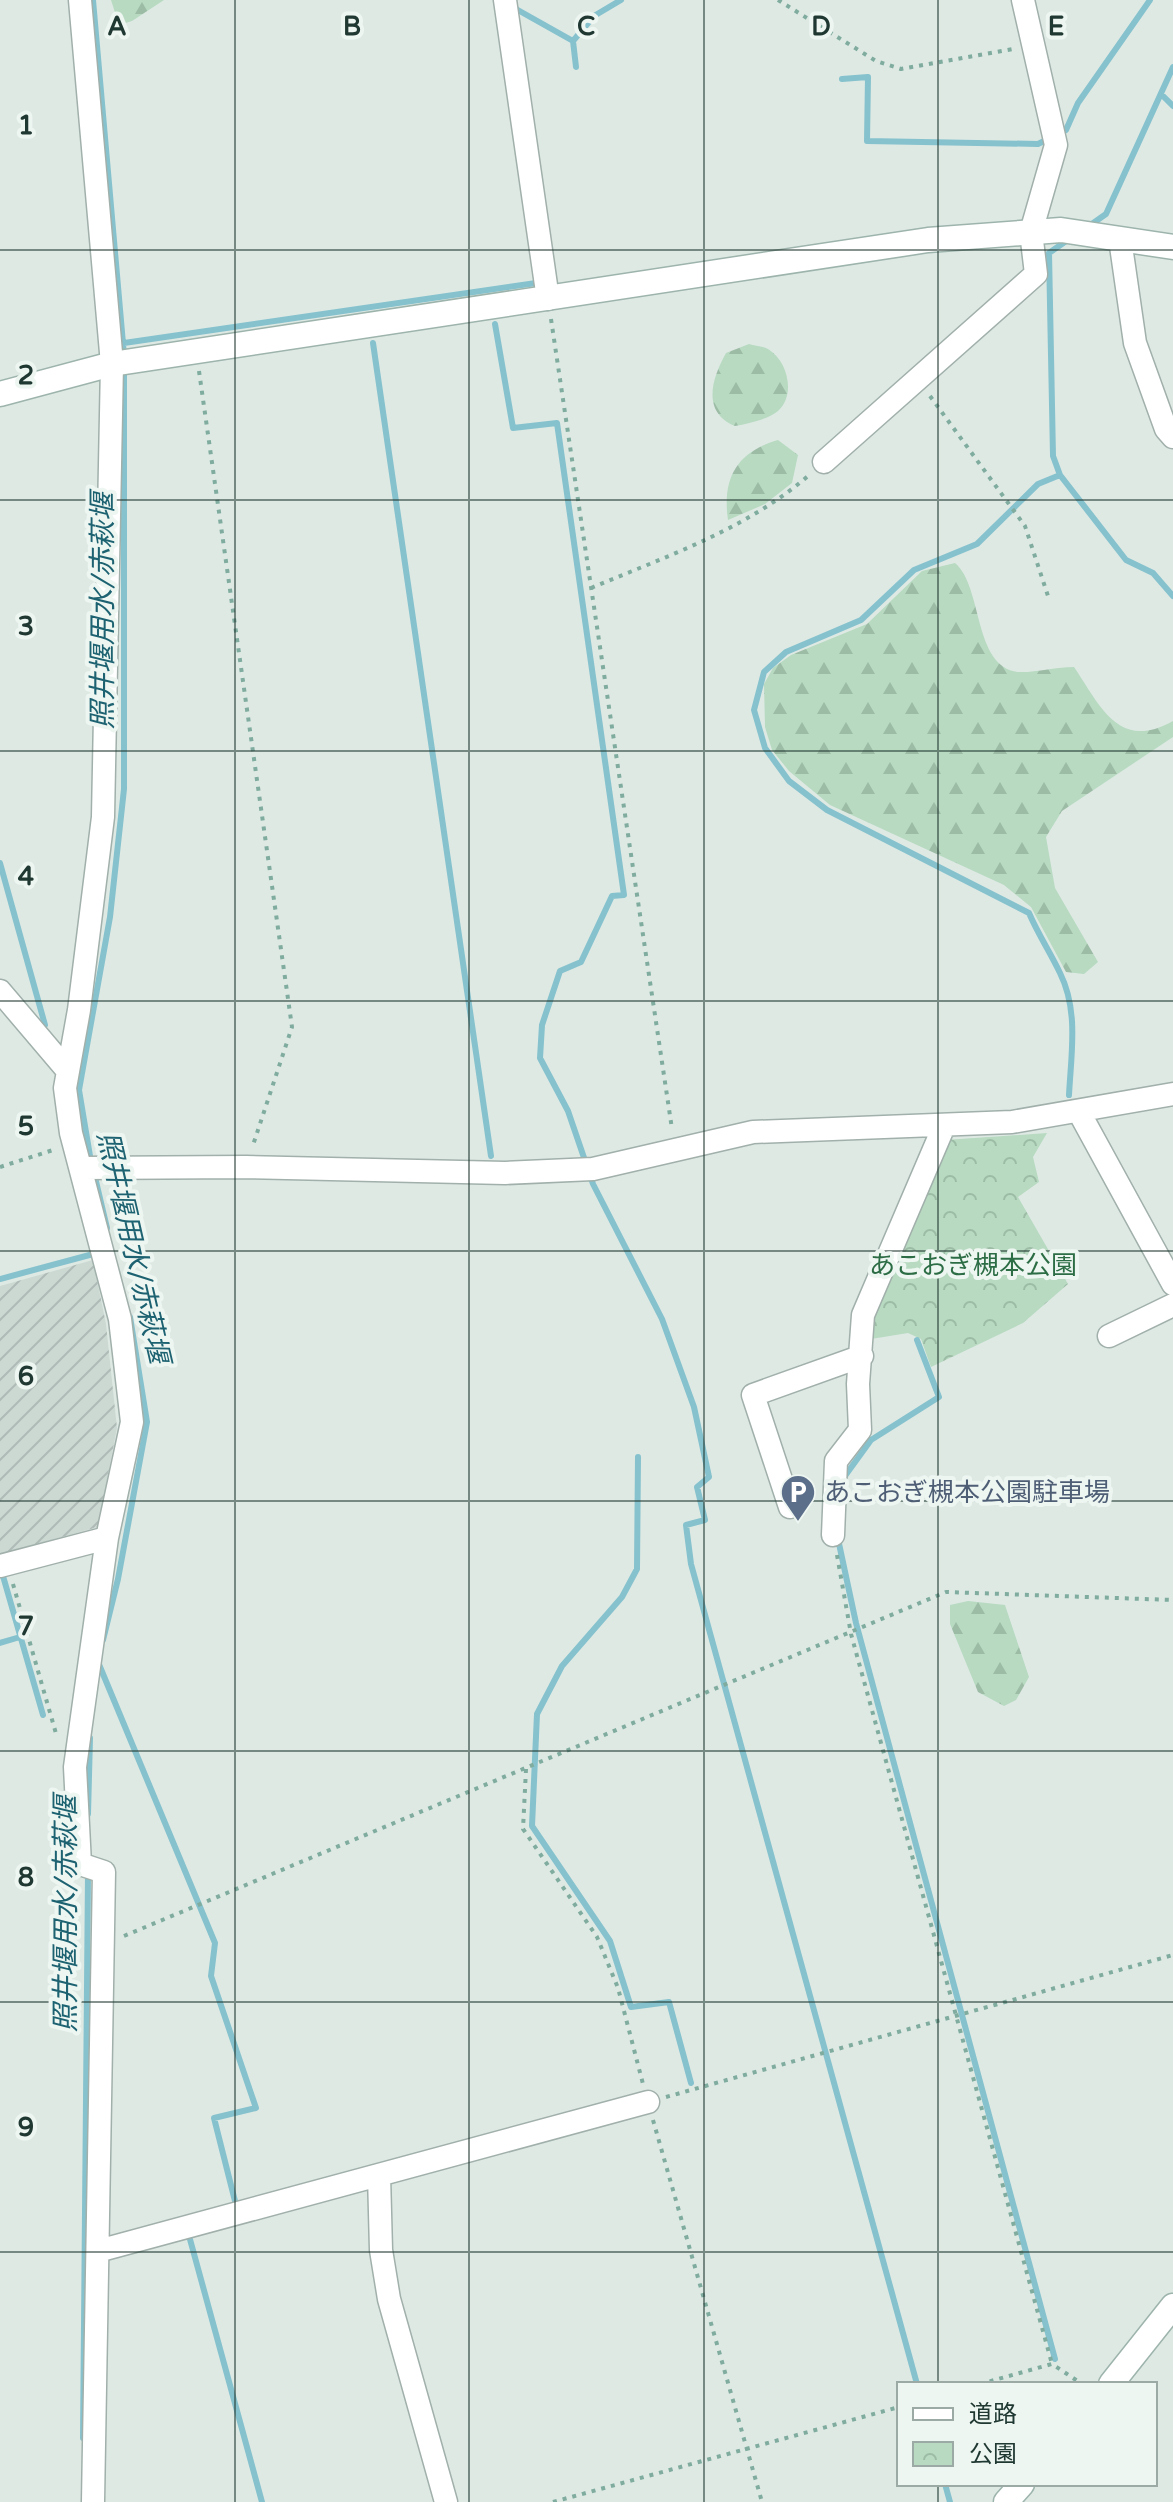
<svg xmlns="http://www.w3.org/2000/svg" width="1173" height="2502" font-family="'Varela Round','Noto Sans JP',sans-serif">
  <style>
    .industrial { fill: url(#industrial-furrows) }
    .forest { fill: url(#forest-firs) }
    .park { fill: url(#park-crowns) }
    .lines { fill: none; stroke-linecap: round; stroke-linejoin: round }
    .stream { stroke: #86c2cd; stroke-width: 6 }
    .street-casing { stroke: #a1b0ab; stroke-width: 25 }
    .secondary-casing { stroke: #9db4ac; stroke-width: 27 }
    .path { stroke: #7fac9e; stroke-width: 4; stroke-dasharray: 4 6; stroke-linecap: butt }
    .street { stroke: #fff; stroke-width: 22 }
    .secondary { stroke: #fff; stroke-width: 24 }
    .grid { fill: none; stroke: #203832; stroke-width: 2; stroke-opacity: 0.55 }
    .labels { text-anchor: middle; stroke-width: 8; stroke-linejoin: round; paint-order: stroke }
    .park-label { font-size: 26px; fill: #2c6d45; stroke: #eef6f2 }
    .service-label { font-size: 26px; fill: #4e5e75; stroke: #eef6f2; text-anchor: start }
    .water-label { font-size: 28px; font-style: italic; fill: #1d6271; stroke: #eef6f2 }
    .grid-label { font-size: 26px; text-anchor: middle; font-weight: bold; fill: #203832; stroke: #eef6f2; stroke-width: 8; stroke-linejoin: round; paint-order: stroke }
  </style>
  <defs>
    <pattern id="industrial-furrows" width="10" height="10" patternUnits="userSpaceOnUse" patternTransform="scale(2)"><rect width="10" height="10" fill="#ccd9d3"/><path d="M-1 1l2-2M0 10L10 0M9 11l2-2" fill="none" stroke="#afbbb6"/></pattern>
    <pattern id="forest-firs" width="22" height="20" patternUnits="userSpaceOnUse" patternTransform="scale(2)"><rect width="22" height="20" fill="#b7dac1"/><path d="M5 1l3.5 6h-7zM16 11l3.5 6h-7z" fill="#9dbca6"/></pattern>
    <pattern id="park-crowns" width="20" height="18" patternUnits="userSpaceOnUse" patternTransform="scale(2)"><rect width="20" height="18" fill="#b7dac1"/><path d="M2 6a3 3 0 1 1 6 0M12 15a3 3 0 1 1 6 0" fill="none" stroke="#9dbca6"/></pattern>
  </defs>
  <rect width="100%" height="100%" fill="#dee9e4"/>
  <path class="industrial" d="M93,1260L106,1324L117,1428L98,1527L0,1554V1286Z"/>
  <path class="forest" d="M111,0H164L132,21L119,25Z
    M749,344C755,346 763,346 768,349C788,361 796,395 778,411C767,420 749,423 735,426C701,412 712,378 726,353Z
    M778,440L798,455L792,483L765,504L728,520C722,478 737,452 778,440Z
    M955,563C983,586 973,667 1018,672C1033,673 1057,667 1074,667C1100,705 1118,752 1173,721V737L1062,811L1046,837L1055,888L1098,962L1084,974L1066,972L1031,907L1004,885L830,805L789,771L772,750L765,727L764,684L773,668L791,655L867,624L922,571Z
    M968,1601L1005,1605L1029,1677L1016,1700L1004,1706L978,1692L950,1624V1605Z"/>
  <path class="park" d="M1047,1133L1033,1157L1039,1182L1018,1197L1068,1284L1023,1323L931,1367L921,1339L908,1333L865,1340L945,1140Z"/>
  <g class="lines">
    <path class="stream" d="M93,0L124,355
      M516,9L573,41
      M576,67L573,41L594,16L621,0
      M842,79L868,77L867,141L1038,144L1048,139
      M1161,94L1173,106
      M1058,134L1066,130L1078,103L1150,0
      M1089,226L1106,214L1173,67
      M1069,239L1049,253L1053,456L1060,475L1126,560L1153,573L1173,596
      M495,324L513,428L557,423L624,895L612,896L581,962L560,971L542,1025L540,1058L568,1111L593,1184L662,1319L694,1407L709,1477L697,1487L705,1520L686,1525L691,1564L917,2384
      M124,343L536,283
      M373,343L491,1156
      M1060,475L1038,484L977,544L914,570L861,620L786,652L764,672L754,710L765,748L789,781L827,810L1029,913C1038,934 1050,952 1060,973C1079,1011 1071,1055 1069,1095
      M0,863L45,1025
      M91,1162L79,1090L110,917L124,789V366
      M94,1173L107,1228
      M0,1279L97,1253
      M638,1457L637,1569L622,1597L562,1666L537,1714L532,1826L610,1941L631,2007L669,2002L691,2083
      M842,1480L871,1440L939,1397L917,1340
      M838,1539L856,1623L1055,2359
      M1,1569L43,1715
      M103,1640L118,1579L147,1422L130,1317
      M0,1643L20,1637
      M98,1662L215,1943L211,1976L256,2108L214,2118L237,2209
      M88,1814L90,1738
      M188,2232L262,2502
      M83,2438L88,1874
      M945,2484L950,2502"/>
    <g class="street-casing">
      <path id="street" d="M80,0L112,364L103,817L79,1010L65,1088L71,1133L120,1319L132,1422L107,1538L75,1767L80,1864L104,1872L93,2502
        M505,0L548,299
        M1120,239L1135,343L1166,429L1173,437
        M824,462L1036,274L1031,232L1056,145L1023,0
        M0,991L67,1070
        M1079,1112L1173,1284
        M82,1168L246,1167L505,1173L593,1169L753,1132L1012,1122L1173,1094
        M1109,1336L1173,1305
        M790,1507L753,1395L862,1356
        M833,1535L836,1461L860,1430L858,1384L863,1315L944,1126
        M0,1566L107,1538
        M379,2175L381,2250L389,2299L446,2502
        M98,2251L648,2102"/>
    </g>
    <g class="secondary-casing">
      <path id="secondary" d="M0,394L112,364L928,240L1061,230L1173,247
        M1111,2384L1173,2306
        M1006,2502L1022,2484"/>
    </g>
    <path class="path" d="M778,0L876,61L901,69L1013,49
      M551,319L672,1129
      M199,371L292,1027L253,1145
      M930,396L1025,526L1049,599
      M591,588C667,556 745,530 808,476
      M0,1167L53,1150
      M837,1555L851,1634L1052,2364
      M13,1584L57,1737
      M526,1769L523,1829L597,1937L618,1988L643,2084
      M124,1936L946,1592L1173,1600
      M666,2097L1173,1955
      M653,2120L762,2502
      M980,2384L1052,2364L1082,2384
      M553,2502L899,2407"/>
    <use href="#street" class="street"/>
    <use href="#secondary" class="secondary"/>
  </g>
  <path class="grid" d="M235,0V2502M469,0V2502M704,0V2502M938,0V2384M0,250H1173M0,500H1173M0,751H1173M0,1001H1173M0,1251H1173M0,1501H1173M0,1751H1173M0,2002H1173M0,2252H1173M938,2484V2502"/>
  <defs>
    <g id="parking-pin" transform="scale(1.8)"><path d="M0 17L-7.5 6A9.5 9.5 0 1 1 7.5 6Z" fill="#5c6f8a" stroke="#eef6f2"/><path d="M-3.5-5.5H1a3.5 3.5 0 0 1 0 7H-1V5.5H-3.5ZM-1-3.4V-.6H.8a1.4 1.4 0 0 0 0-2.8Z" fill="#fff"/></g>
  </defs>
  <g fill-rule="evenodd">
    <use href="#parking-pin" x="798" y="1492"/>
  </g>
  <g class="labels">
    <g class="park-label">
      <text x="973" y="1274">あこおぎ槻本公園</text>
    </g>
    <g class="service-label">
      <text x="824" y="1501">あこおぎ槻本公園駐車場</text>
    </g>
    <g class="water-label">
      <text transform="translate(102 611) rotate(-90)" y="10">照井堰用水/赤萩堰</text>
      <text transform="translate(134 1247) rotate(77)" y="10">照井堰用水/赤萩堰</text>
      <text transform="translate(65 1914) rotate(-90)" y="10">照井堰用水/赤萩堰</text>
    </g>
  </g>
  <g class="grid-label">
    <text x="117" y="35">A</text>
    <text x="352" y="35">B</text>
    <text x="586" y="35">C</text>
    <text x="821" y="35">D</text>
    <text x="1056" y="35">E</text>
    <text x="26" y="134">1</text>
    <text x="26" y="384">2</text>
    <text x="26" y="635">3</text>
    <text x="26" y="885">4</text>
    <text x="26" y="1135">5</text>
    <text x="26" y="1385">6</text>
    <text x="26" y="1635">7</text>
    <text x="26" y="1886">8</text>
    <text x="26" y="2136">9</text>
  </g>
  <rect x="897" y="2382" width="260" height="104" fill="#eef6f2" stroke="#9caaa5" stroke-width="2"/>
  <rect x="913" y="2408" width="40" height="12" fill="#ffffff" stroke="#9caaa5" stroke-width="2"/>
  <text x="969" y="2422" font-size="24" fill="#203832">道路</text>
  <rect x="913" y="2442" width="40" height="24" fill="url(#park-crowns)" stroke="#9caaa5" stroke-width="2"/>
  <text x="969" y="2462" font-size="24" fill="#203832">公園</text>
</svg>
